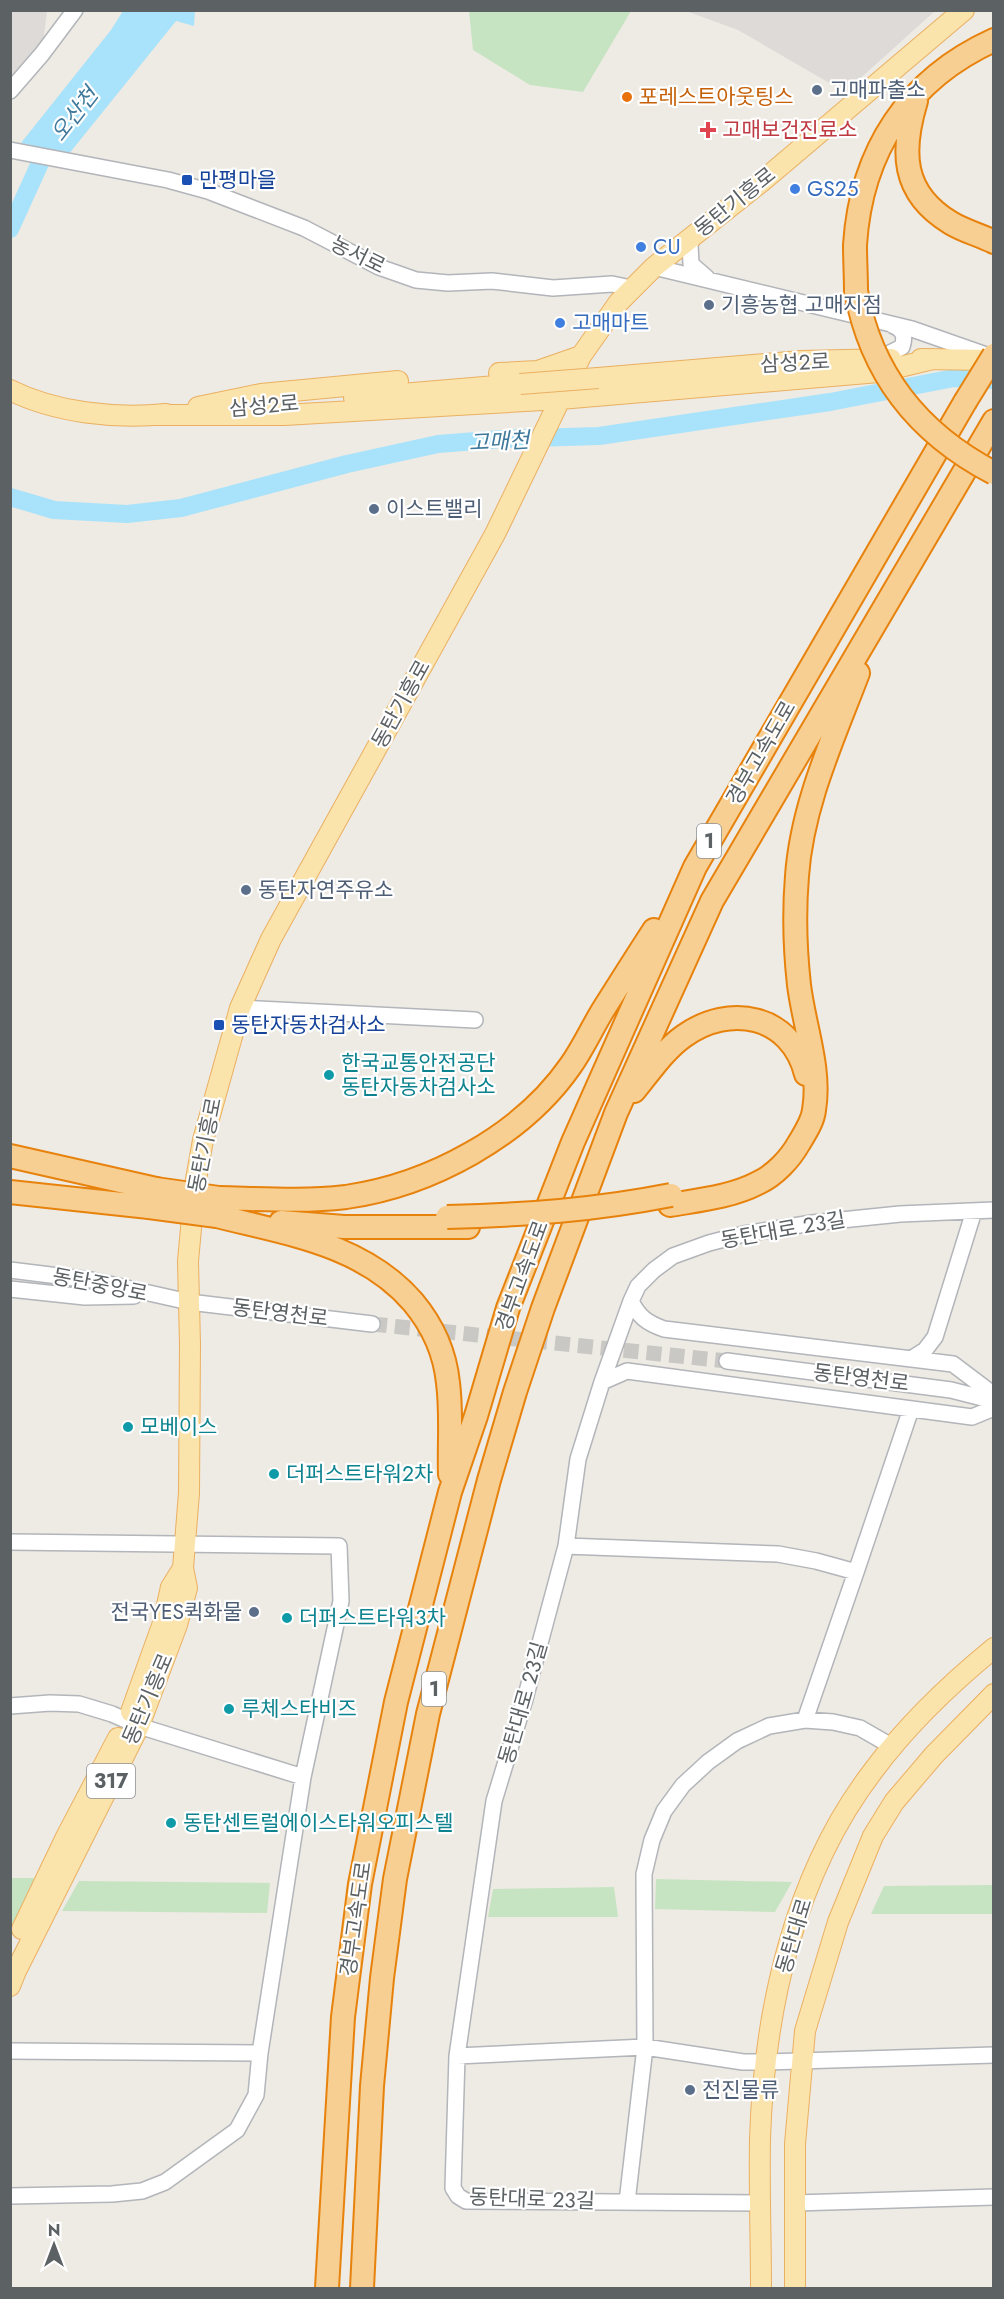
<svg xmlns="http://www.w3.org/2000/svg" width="1004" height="2299" font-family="Jost,'Noto Sans KR',sans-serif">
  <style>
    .industrial { fill: #dddad7 }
    .green { fill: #c7e4c2 }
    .water { fill: #a8e3fb }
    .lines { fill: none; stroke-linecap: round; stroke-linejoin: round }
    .river { stroke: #a8e3fb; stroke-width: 18 }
    .minor-tunnel { stroke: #cac8c4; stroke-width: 15; stroke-dasharray: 15 8; stroke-linecap: butt }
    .minor-casing { stroke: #b2b5b9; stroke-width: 18 }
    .major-casing { stroke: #eab061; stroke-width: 22 }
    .highway-casing { stroke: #e7820c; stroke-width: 26 }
    .minor { stroke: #fff; stroke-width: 15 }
    .major { stroke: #fbe3ac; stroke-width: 20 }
    .highway { stroke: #f7cf92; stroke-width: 22 }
    .major-bridge-casing { stroke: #eab061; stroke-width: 22; stroke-linecap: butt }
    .highway-bridge-casing { stroke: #e7820c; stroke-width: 26; stroke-linecap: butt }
    .major-bridge { stroke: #fbe3ac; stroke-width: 20 }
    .highway-bridge { stroke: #f7cf92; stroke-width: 22 }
    .service-dot { fill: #5c6f8a; stroke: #fff; stroke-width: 2 }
    .food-dot { fill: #e8710a; stroke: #fff; stroke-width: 2 }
    .health-dot { fill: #e0444e; stroke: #fff; stroke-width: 2 }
    .transit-dot { fill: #1a4fb4; stroke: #fff; stroke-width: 2 }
    .shop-dot { fill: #3f7fe0; stroke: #fff; stroke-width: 2 }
    .culture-dot { fill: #0f9aa8; stroke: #fff; stroke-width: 2 }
    .labels { text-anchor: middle; stroke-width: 4.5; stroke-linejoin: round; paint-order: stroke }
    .shield { fill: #fff; stroke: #8d9092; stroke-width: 1.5 }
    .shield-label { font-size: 20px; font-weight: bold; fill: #5c6164 }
    .service-label { font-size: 21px; fill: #4e5e75; stroke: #fff; text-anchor: start }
    .food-label { font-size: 21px; fill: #c56008; stroke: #fff; text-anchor: start }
    .health-label { font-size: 21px; fill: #be3a42; stroke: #fff; text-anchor: start }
    .transit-label { font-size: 21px; fill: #164399; stroke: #fff; text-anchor: start }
    .shop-label { font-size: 21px; fill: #366cbe; stroke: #fff; text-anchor: start }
    .street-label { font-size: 21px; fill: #5c6164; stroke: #fff }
    .culture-label { font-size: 21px; fill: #0d838f; stroke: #fff; text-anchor: start }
    .water-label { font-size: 22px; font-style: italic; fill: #3f799b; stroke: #fff }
  </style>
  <rect width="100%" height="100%" fill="#eeeae4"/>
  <path class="industrial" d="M11,11H47L42,51L11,86Z
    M686,11L935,10V11L845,92L738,30Z"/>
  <path class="green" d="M469,11V10L631,11L583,92L530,85L473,50Z
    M11,1878H36L11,1931Z
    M656,1879L792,1882L775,1912L655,1909Z
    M79,1881L270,1883L267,1913L62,1911Z
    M993,1885V1914H871L884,1886Z
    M614,1887L618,1917H488L493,1889Z"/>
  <path class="water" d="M123,11H195L194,26L176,21L68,155L21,143L111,30Z"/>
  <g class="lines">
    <path class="river" d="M10,229L46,150L53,142
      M10,497L54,510L127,514L181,508L347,464L438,444L502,439L599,436L830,402L954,378L994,380"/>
    <path class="minor-tunnel" d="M372,1324L727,1361"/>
    <g class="minor-casing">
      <path id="minor" d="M10,91L42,54L75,10
        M10,150L168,180L208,191L304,228L379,267L416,280L448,283L492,281L553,288L612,284L631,288
        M694,235L690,245L691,264L707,278
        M654,267L912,329L992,357
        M880,358L902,347C906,335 903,330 892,325
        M240,1008L475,1020
        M10,1270L91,1280L189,1302L372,1324
        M10,1289L85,1297L134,1296
        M631,1301C639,1317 647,1323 664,1329L953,1364L994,1395
        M911,1359L925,1350L935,1337L974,1211
        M727,1361L951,1390L994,1401
        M602,1382L627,1371L972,1417L994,1408
        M10,1542L339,1546L341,1601L303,1777L260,2053L256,2095L237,2130L165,2182L142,2191L112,2194L10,2196
        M566,1546L778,1554L816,1561L856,1572L911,1409
        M856,1572L805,1720L833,1722L860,1728L893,1747
        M10,1706L50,1703L79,1704L112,1714L139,1726L303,1777
        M10,2051L260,2053
        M457,2056L645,2047L743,2062H766L994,2055
        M627,2202L645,2047L644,1874L652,1840L664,1811L683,1785L708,1762L737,1741L769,1726L805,1720
        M761,2203L466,2201L458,2196L453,2188L457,2056L494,1801L525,1699L566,1546L578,1459L602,1382L631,1301L638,1286L654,1270L673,1256L709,1243L744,1234L812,1223L900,1214L994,1210
        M795,2203L994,2197"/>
    </g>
    <g class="major-casing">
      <path id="major" d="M921,359L994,360
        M499,373L538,371L581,356
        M598,378L801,361L891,359
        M10,390C56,413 116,419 166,414
        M354,398L520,384
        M198,407L261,394L398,381
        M155,415H284L560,399L879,372L933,359
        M131,1712L163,1623L171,1587L183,1568
        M22,1929L66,1837L118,1738
        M10,1986L16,1971L139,1726L177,1625L187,1588L183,1568L189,1493L190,1344L188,1261L195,1185L203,1140L240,1008L271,939L495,534L581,356L619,302L654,267L760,183L964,10
        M761,2288C761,2239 759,2188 760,2139C764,2011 794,1874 873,1771C907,1725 950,1684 994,1648
        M795,2288V2144L805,2031L838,1922L873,1836L894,1802L934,1755L994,1694"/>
    </g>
    <g class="highway-casing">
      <path id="highway" d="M916,101C901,151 901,193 951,223C964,231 980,235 994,242
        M856,291C856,276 855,260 855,245C861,151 908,79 994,40
        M634,1091C649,1073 664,1050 684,1036C730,1003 791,1015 806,1074
        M10,1156L156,1189
        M10,1192L149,1207
        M219,1198C261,1199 304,1202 346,1197C430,1185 522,1136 571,1065C583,1048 592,1028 603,1010C620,983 637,956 654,930
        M670,1205C699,1200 731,1197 758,1183C775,1175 790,1159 799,1143C805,1133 813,1121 814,1110C821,1069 804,1026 799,985C795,949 794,912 797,876C802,805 833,739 858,673
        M217,1216C287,1234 363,1244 413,1302C433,1326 445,1352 448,1383C452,1413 449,1445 450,1474
        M281,1222L344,1227H468
        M327,2288L343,2017L360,1884L396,1702L450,1492L476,1416L508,1308L573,1142L695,867L965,402
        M362,2288L372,2086L382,1978L395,1879L428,1714L489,1480L515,1392L543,1308L616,1113L712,901L994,421"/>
    </g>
    <use href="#minor" class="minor"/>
    <use href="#major" class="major"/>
    <use href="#highway" class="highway"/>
    <g class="major-bridge-casing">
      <path id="major-bridge" d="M520,384L598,378"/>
    </g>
    <g class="highway-bridge-casing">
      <path id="highway-bridge" d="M856,291C871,374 919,434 994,473
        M965,402L994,355
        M156,1189L219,1198
        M149,1207L217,1216
        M447,1217C525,1215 595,1210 671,1195"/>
    </g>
    <use href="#major-bridge" class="major-bridge"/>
    <use href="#highway-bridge" class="highway-bridge"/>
  </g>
  <g class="service-dot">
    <circle cx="817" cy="90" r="6"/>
    <circle cx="709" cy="305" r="6"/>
    <circle cx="374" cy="509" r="6"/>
    <circle cx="246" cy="890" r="6"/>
    <circle cx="254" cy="1612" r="6"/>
    <circle cx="690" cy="2090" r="6"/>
  </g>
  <circle class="food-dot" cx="627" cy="97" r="6"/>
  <path class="health-dot" d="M705 121h6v6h6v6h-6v6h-6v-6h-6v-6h6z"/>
  <g class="transit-dot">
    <rect x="181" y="174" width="12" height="12" rx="3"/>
    <rect x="213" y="1019" width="12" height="12" rx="3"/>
  </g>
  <g class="shop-dot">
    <circle cx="795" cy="189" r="6"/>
    <circle cx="641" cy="247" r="6"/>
    <circle cx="560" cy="323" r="6"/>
  </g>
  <g class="culture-dot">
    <circle cx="329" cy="1075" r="6"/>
    <circle cx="128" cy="1427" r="6"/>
    <circle cx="274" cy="1474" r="6"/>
    <circle cx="287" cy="1618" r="6"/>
    <circle cx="229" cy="1709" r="6"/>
    <circle cx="171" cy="1823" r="6"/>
  </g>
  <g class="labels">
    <g class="shield">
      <rect x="697" y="824" width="24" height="34" rx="4.5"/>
      <rect x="422" y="1672" width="24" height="34" rx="4.5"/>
      <rect x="87" y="1764" width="48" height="34" rx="4.5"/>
    </g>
    <g class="shield-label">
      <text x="709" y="848">1</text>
      <text x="434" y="1696">1</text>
      <text x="111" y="1788">317</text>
    </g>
    <g class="service-label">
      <text x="829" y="97">고매파출소</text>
      <text x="721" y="312">기흥농협 고매지점</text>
      <text x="386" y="516">이스트밸리</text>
      <text x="258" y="897">동탄자연주유소</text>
      <text x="242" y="1619" text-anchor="end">전국YES퀵화물</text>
      <text x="702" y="2097">전진물류</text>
    </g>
    <g class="food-label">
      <text x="639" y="104">포레스트아웃팅스</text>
    </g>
    <g class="health-label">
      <text x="722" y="137">고매보건진료소</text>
    </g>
    <g class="transit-label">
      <text x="199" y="187">만평마을</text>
      <text x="231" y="1032">동탄자동차검사소</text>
    </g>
    <g class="shop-label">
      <text x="807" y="196">GS25</text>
      <text x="653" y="254">CU</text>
      <text x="572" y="330">고매마트</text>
    </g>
    <g class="street-label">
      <text transform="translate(735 202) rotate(-39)" y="7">동탄기흥로</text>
      <text transform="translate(358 255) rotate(26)" y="7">농서로</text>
      <text transform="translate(795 363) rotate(-3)" y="7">삼성2로</text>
      <text transform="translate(264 406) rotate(-5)" y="7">삼성2로</text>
      <text transform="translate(401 704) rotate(-61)" y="7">동탄기흥로</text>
      <text transform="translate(761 753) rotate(-60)" y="7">경부고속도로</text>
      <text transform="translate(205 1145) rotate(-79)" y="7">동탄기흥로</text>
      <text transform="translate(783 1230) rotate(-10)" y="7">동탄대로 23길</text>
      <text transform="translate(522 1276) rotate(-70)" y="7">경부고속도로</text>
      <text transform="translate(100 1285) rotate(11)" y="7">동탄중앙로</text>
      <text transform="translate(280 1313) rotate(7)" y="7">동탄영천로</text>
      <text transform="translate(861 1378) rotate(7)" y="7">동탄영천로</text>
      <text transform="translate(148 1699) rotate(-67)" y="7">동탄기흥로</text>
      <text transform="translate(523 1703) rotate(-74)" y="7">동탄대로 23길</text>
      <text transform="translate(356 1919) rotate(-82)" y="7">경부고속도로</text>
      <text transform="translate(794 1936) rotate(-73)" y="7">동탄대로</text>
      <text transform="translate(532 2199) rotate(2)" y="7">동탄대로 23길</text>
    </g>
    <g class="culture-label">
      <text x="341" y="1070">한국교통안전공단<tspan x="341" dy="24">동탄자동차검사소</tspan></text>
      <text x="140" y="1434">모베이스</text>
      <text x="286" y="1481">더퍼스트타워2차</text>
      <text x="299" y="1625">더퍼스트타워3차</text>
      <text x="241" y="1716">루체스타비즈</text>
      <text x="183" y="1830">동탄센트럴에이스타워오피스텔</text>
    </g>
    <g class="water-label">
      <text transform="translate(74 114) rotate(-52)" y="8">오산천</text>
      <text transform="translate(499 441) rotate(-3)" y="8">고매천</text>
    </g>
  </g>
  <rect width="1004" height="2299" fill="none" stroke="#5c6164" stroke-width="24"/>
  <g transform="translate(54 2245)" stroke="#ffffff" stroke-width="4.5" paint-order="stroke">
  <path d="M0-4.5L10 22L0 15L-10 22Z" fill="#5c6164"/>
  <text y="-9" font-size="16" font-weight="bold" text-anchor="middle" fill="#5c6164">N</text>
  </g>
</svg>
